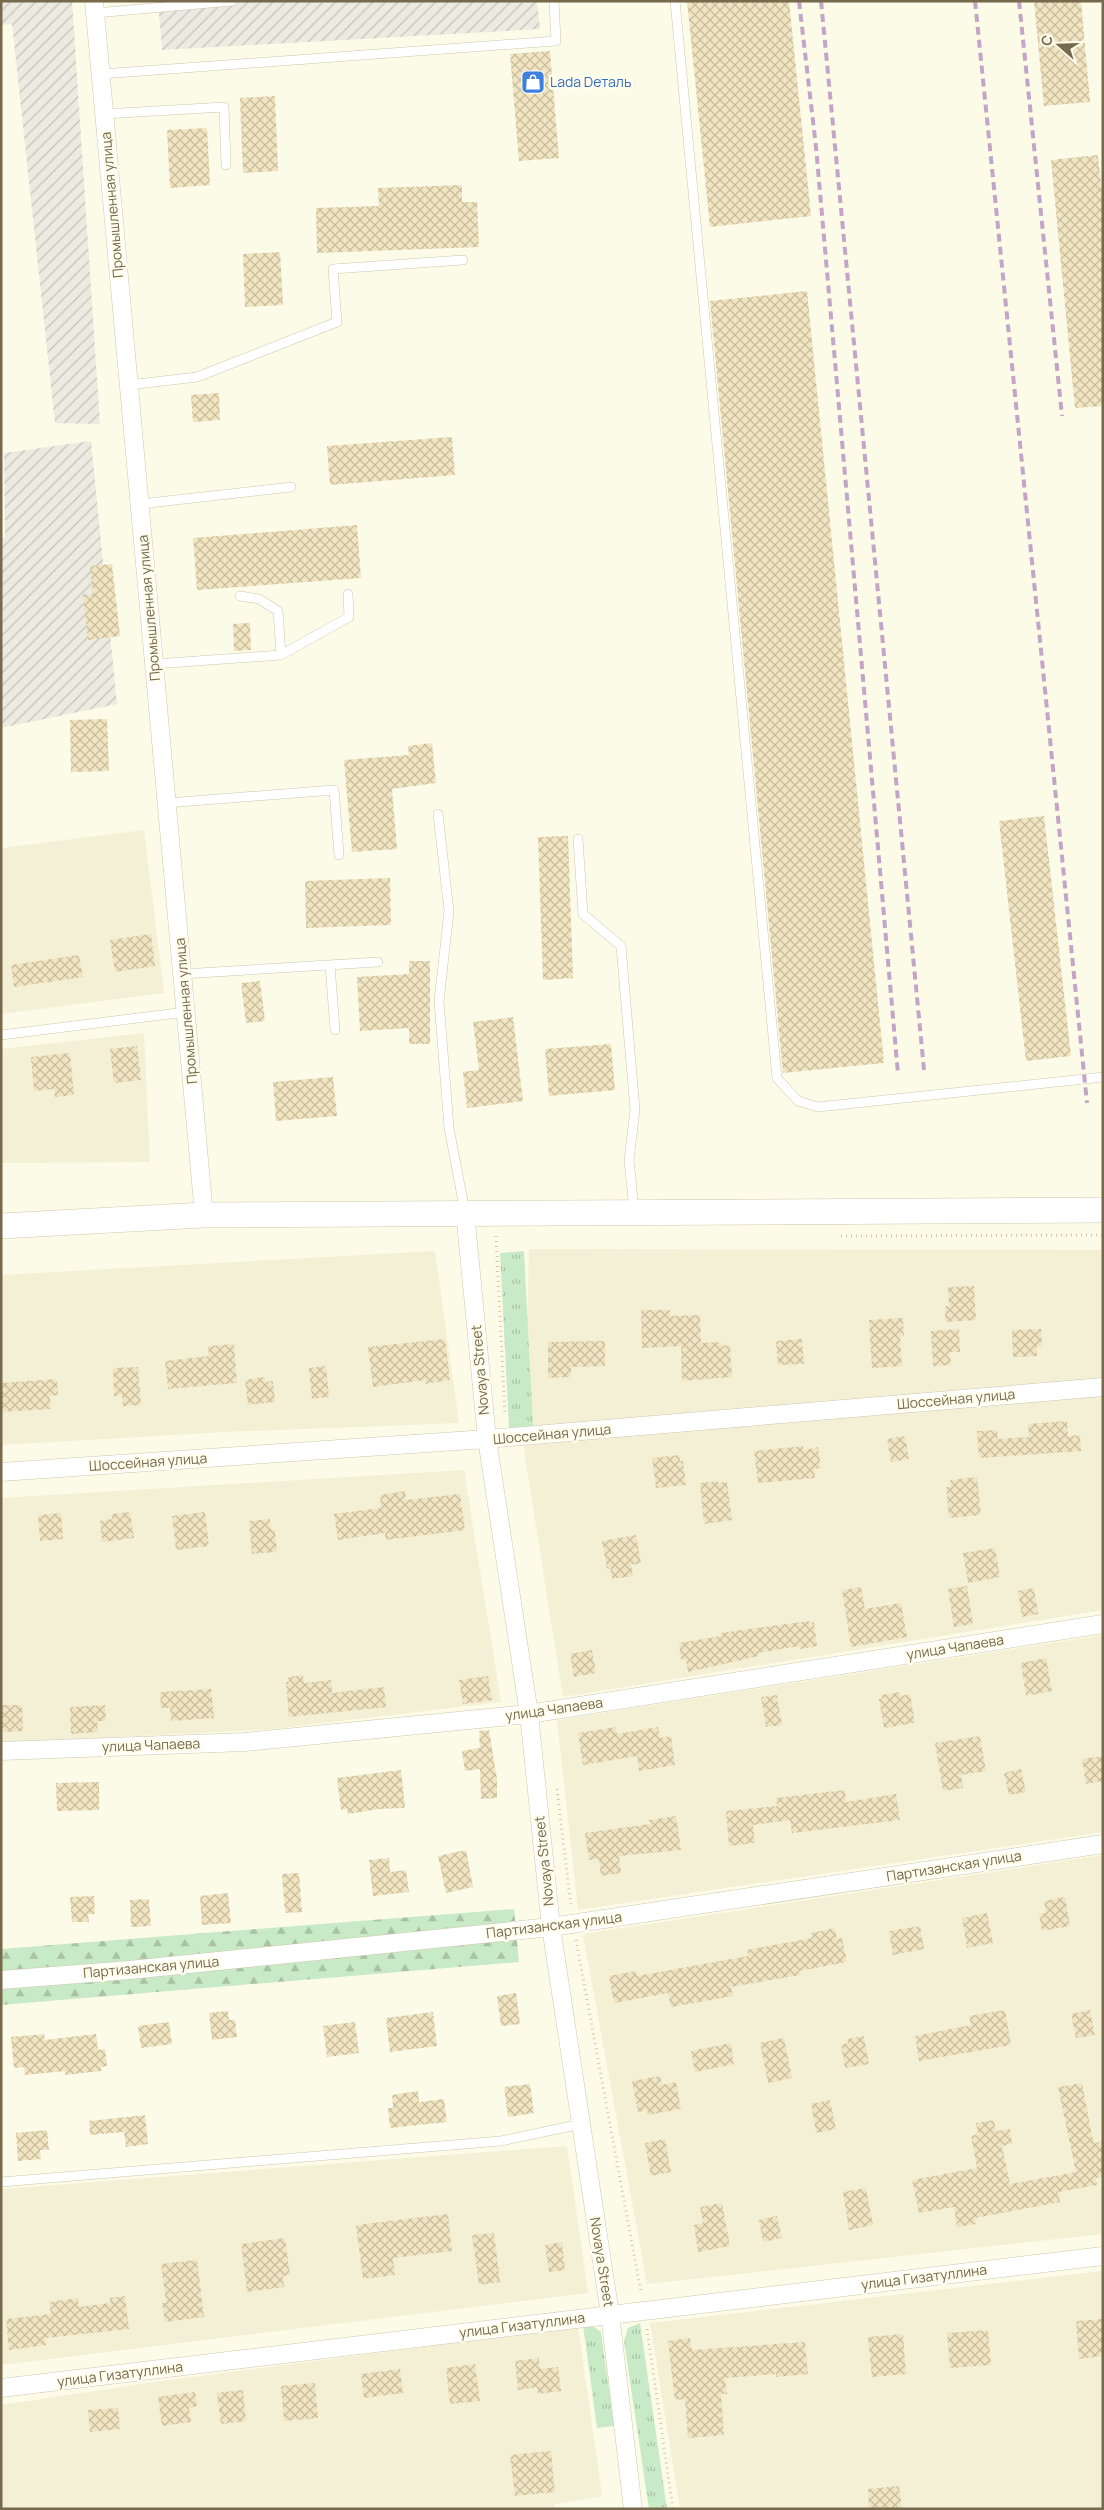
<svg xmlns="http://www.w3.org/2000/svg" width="1104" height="2510" font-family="Manrope,sans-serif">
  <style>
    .residential { fill: #f4f0d6 }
    .industrial { fill: url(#industrial-furrows) }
    .grass { fill: url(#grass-tufts) }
    .forest { fill: url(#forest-firs) }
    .building { fill: url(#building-cross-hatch) }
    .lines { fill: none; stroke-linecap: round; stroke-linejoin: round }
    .service-casing { stroke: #cec7ae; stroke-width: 10 }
    .minor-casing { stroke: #cec7ae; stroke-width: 19 }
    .secondary-casing { stroke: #d1c8ab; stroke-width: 26 }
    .path { stroke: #d7c8a2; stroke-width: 3; stroke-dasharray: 1 4; stroke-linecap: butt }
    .service { stroke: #fff; stroke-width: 9 }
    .minor { stroke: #fff; stroke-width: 18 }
    .secondary { stroke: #fff; stroke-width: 25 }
    .rail { stroke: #c2a5c7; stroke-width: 4; stroke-dasharray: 8 5; stroke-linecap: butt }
    .labels { text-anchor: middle; stroke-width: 5; stroke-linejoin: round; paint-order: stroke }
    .shop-label { font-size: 14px; fill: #366cbe; stroke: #fffeee; text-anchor: start }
    .street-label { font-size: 14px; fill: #76694c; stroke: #fffeee }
  </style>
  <defs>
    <pattern id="industrial-furrows" width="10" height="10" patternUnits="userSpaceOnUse" patternTransform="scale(1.25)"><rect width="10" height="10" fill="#edebe1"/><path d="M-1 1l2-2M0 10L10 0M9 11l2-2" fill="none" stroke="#c5c2b9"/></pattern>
    <pattern id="grass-tufts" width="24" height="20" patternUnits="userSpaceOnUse" patternTransform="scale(1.25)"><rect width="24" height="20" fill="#c9eac6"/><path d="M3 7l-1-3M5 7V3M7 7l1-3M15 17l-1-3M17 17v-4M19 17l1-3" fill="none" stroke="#a8c2a3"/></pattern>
    <pattern id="forest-firs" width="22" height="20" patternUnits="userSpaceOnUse" patternTransform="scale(1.25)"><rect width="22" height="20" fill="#c9eac6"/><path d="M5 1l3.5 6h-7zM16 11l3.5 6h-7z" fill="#a8c2a3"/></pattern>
    <pattern id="building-cross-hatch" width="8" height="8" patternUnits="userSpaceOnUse" patternTransform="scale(1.25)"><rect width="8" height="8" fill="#f1e4c0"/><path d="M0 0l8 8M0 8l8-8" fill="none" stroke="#c8bd9e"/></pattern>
  </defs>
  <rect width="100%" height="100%" fill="#fcfbe8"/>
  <path class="residential" d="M144,830L164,993L1,1014V848Z
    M144,1033L150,1162L1,1163V1049Z
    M529,1249L1103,1250V1610L563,1697L524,1450Z
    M435,1251L459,1423L225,1432L1,1445V1275Z
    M464,1470L501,1702L273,1729L1,1743V1498Z
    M1103,1635V1832L578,1910L557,1720Z
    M1103,1855V2234L647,2284L583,1934Z
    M567,2146L588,2293L1,2365V2189Z
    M1103,2271V2509H680L650,2323Z
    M578,2327L602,2496L555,2504V2509H1V2405L162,2381Z"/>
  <path class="industrial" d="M1,1H72L100,424L55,423L12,24L1,25Z
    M158,1H537L540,29L162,50Z
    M91,441L117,704L1,728V538L5,537L4,453Z"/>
  <path class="grass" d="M524,1251L533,1426L509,1428L500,1253Z
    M640,2323L667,2509H649L624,2341L628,2328Z
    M583,2325L594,2327L601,2332L614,2426L597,2428Z"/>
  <path class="forest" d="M514,1909L519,1962L1,2005V1949Z"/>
  <path class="building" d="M687,1H789L811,216L710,227Z
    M1034,1H1081L1090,102L1044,106Z
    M550,51L559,158L519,161L510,54Z
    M275,96L278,171L243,173L240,98Z
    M207,128L210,185L170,188L167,130Z
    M1098,155L1103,205V406L1075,408L1051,160Z
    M462,185V202H477L479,247L317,253L316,208L379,206L378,188Z
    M280,252L283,305L245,307L243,254Z
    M807,291L884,1063L783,1073L710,301Z
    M219,393L220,420L193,422L191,395Z
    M452,437L455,475L330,485L327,446Z
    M357,525L361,578L197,590L193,538Z
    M112,564L120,636L88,640L83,594L93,596L90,566Z
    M250,623L251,650L234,651L233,624Z
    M107,719L109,771L71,772L70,720Z
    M432,743L436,783L392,789L397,849L352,852L344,760L409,755L408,746Z
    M1044,816L1071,1056L1026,1061L999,821Z
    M568,836L573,978L543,980L538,837Z
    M390,878L391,925L306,928L305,881Z
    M151,934L155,966L115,972L110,940Z
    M79,955L83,977L14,987L11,965Z
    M409,961H430V1044H409V1028L360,1031L357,977L409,974Z
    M260,981L265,1021L246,1023L241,983Z
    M513,1017L523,1101L467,1108L463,1072L479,1070L473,1022Z
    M611,1044L615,1090L549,1096L545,1049Z
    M137,1046L141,1080L114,1083L110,1049Z
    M70,1053L74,1095L55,1097L54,1089L34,1091L31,1057Z
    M333,1077L337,1116L276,1121L273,1082Z
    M974,1286L976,1320L945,1322V1306H949L948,1287Z
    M641,1310H670L671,1316L700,1315L701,1343L721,1342V1346L730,1345L732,1377L682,1381L681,1346L642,1348Z
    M903,1318L904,1336L900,1337L902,1366L872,1368L869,1320Z
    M959,1329L960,1352H950L951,1365L933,1366L931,1331Z
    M1041,1329L1042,1346H1037V1356L1013,1357L1012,1330Z
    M445,1339L450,1380L425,1384V1380L373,1387L368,1347Z
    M802,1339L804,1364L778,1365L776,1341Z
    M605,1341V1366L571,1367V1377L548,1378V1342Z
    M234,1344L237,1383L168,1389L165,1361L209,1356L208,1346Z
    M326,1366L329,1397L312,1399L309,1368Z
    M138,1367L141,1405L123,1406L122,1395L114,1396L113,1368Z
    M264,1377L265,1382L273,1381L275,1402L248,1405L245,1380Z
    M57,1379L58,1395L50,1396L51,1409L1,1412V1383Z
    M1067,1421L1068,1436L1080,1435L1081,1451L979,1458L977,1431L997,1430L998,1439L1029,1437L1028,1424Z
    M905,1436L909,1459L891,1462L887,1439Z
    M803,1446L804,1450L818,1447L821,1468L814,1469L815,1478L758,1483L754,1451Z
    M679,1455L680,1461H683L686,1485L656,1488L652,1458Z
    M977,1477L981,1515L949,1518L946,1487H951L950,1480Z
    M718,1481V1483L727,1482L732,1520L704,1524L700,1483Z
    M405,1491L406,1500L460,1494L465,1530L385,1540V1533L338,1540L334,1514L381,1508L380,1495Z
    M130,1512L134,1538L102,1542L100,1521L112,1519V1514Z
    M205,1512L209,1546L176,1550L172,1516Z
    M61,1513L63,1539L40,1541L38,1515Z
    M270,1519L271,1530H275L277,1552L252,1554L249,1521Z
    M636,1535L641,1563L631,1565L633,1576L612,1579L610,1568L607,1569L602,1541Z
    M995,1548L1000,1577L968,1583L963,1553Z
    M967,1586L973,1624L954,1627L948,1589Z
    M861,1587L865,1609L901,1603L907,1637L851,1647L842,1590Z
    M1034,1588L1038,1614L1022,1617L1018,1591Z
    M809,1621L810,1623L814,1622L817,1646L800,1649L799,1646L758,1653L759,1656L688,1672L686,1660H681L679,1643L721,1636L720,1633Z
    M592,1650L596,1673L574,1677L570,1654Z
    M1046,1658L1052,1691L1026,1696L1021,1663Z
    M303,1675L304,1683L331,1680L332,1693L384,1687L386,1707L289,1717L286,1682H289L288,1677Z
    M488,1676L492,1700L463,1704L459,1680Z
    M211,1689L214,1718L171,1721L170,1708H161L160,1692Z
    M900,1692L901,1696L910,1694L915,1723L884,1728L879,1699H882L881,1695Z
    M777,1695L782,1725L766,1727L761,1697Z
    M1,1705H22L23,1731L1,1732Z
    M105,1705L106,1721H97L98,1732L71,1734L70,1707Z
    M616,1727L617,1734L658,1727L660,1738L671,1736L675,1765L639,1771L637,1756L583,1765L578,1733Z
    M489,1730L497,1779V1798L481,1799L480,1769L465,1771L462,1751L480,1748L479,1731Z
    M980,1736L986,1771L961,1775L963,1788L943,1791L935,1743Z
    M1103,1756V1781L1086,1784L1082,1759Z
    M1021,1769L1026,1792L1009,1795L1004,1773Z
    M401,1770L405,1808L378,1809L348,1814L347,1809L341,1810L337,1778Z
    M99,1782V1810L57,1811L56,1783Z
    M845,1790L846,1802L896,1794L900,1820L792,1833L790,1820L753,1825L755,1843L729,1846L726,1811L777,1806L776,1798Z
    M676,1816L681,1850L619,1856L621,1873L601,1876L599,1859L589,1860L585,1833L650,1824L649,1820Z
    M466,1850L473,1887L446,1893L438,1856Z
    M389,1858L390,1872L406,1870L409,1892L373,1896L369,1860Z
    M299,1873L302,1912L285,1913L282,1874Z
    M228,1893L231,1923L202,1925L200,1896Z
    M94,1896L95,1914H88L89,1922H72L70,1897Z
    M1065,1897L1070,1926L1042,1931L1039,1914L1046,1913L1044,1901Z
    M149,1899L151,1926L131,1927L130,1900Z
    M987,1913L993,1943L967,1948L962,1918Z
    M920,1926L924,1949L893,1955L889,1931Z
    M835,1928L837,1939L842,1938L847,1962L799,1971L800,1975L731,1987L733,1996L671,2007L668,1993L614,2003L609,1976L636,1971L637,1976L748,1956L747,1950L812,1938L811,1933Z
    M516,1993L520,2024L501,2026L497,1996Z
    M1005,2010L1011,2045L919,2061L915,2036L971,2025L969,2016Z
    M1090,2010L1095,2035L1076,2038L1071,2014Z
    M228,2011L229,2020H235L237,2037L212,2040L209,2013Z
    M433,2012L437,2046L390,2052L386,2018Z
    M169,2022L172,2044L141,2048L138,2026Z
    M355,2022L359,2053L327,2057L323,2026Z
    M44,2034L45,2040L96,2034L98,2050L105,2049L107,2066L101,2067V2071L65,2075V2071L25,2075L24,2067L14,2068L11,2037Z
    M864,2036L869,2064L845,2068L841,2045L848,2043L847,2039Z
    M784,2038L792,2078L768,2083L760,2043Z
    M731,2043L734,2064L695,2072L691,2051Z
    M660,2076L662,2085L676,2082L681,2109L648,2115L647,2110L638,2112L632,2081Z
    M1082,2083L1092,2136L1095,2143L1103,2141V2177L1096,2178L1097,2185L1058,2192L1060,2202L975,2218L976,2224L957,2227L954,2207L919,2213L912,2180L977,2168L971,2136L978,2134L976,2123L994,2120L996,2131L1010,2129L1012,2144L1002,2146L1010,2184L1076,2172L1058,2087Z
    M530,2084L534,2113L508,2117L504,2087Z
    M418,2091L419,2102L444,2099L447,2122L390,2128L388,2108H393L392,2095Z
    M830,2100L836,2129L816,2133L811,2104Z
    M145,2115L148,2144L126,2147L124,2132L90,2135L89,2121Z
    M47,2130L49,2150H40L41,2159L18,2161L16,2133Z
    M665,2139L671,2172L651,2176L645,2143Z
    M866,2188L873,2225L849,2230L843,2192Z
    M722,2203L730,2246L698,2252L694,2225L703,2223L700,2207Z
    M448,2214L452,2251L393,2258L395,2275L363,2279L356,2225Z
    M777,2216L782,2238L763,2242L759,2220Z
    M494,2233L500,2282L479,2285L472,2235Z
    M285,2238L290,2275L283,2276L284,2287L247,2292L241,2244Z
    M562,2242L565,2270L549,2272L545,2245Z
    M197,2260L204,2317L165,2322L162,2303H166L161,2264Z
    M125,2296L129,2329L45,2338L46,2345L9,2350L6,2319L51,2314L49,2302L78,2298L79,2307L110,2303V2298Z
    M1103,2319V2356L1079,2359L1076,2321Z
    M988,2330L991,2365L950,2368L947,2333Z
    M903,2334L906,2374L872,2377L868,2337Z
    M690,2338L692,2350L805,2342L808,2374L776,2377V2374L725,2378L727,2394H721L724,2435L688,2438L685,2399L675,2400L668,2341Z
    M539,2358L540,2369L558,2367L561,2391L538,2394L537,2387L518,2390L515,2361Z
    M475,2364L480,2401L450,2404L446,2368Z
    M400,2369L403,2393L364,2398L361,2374Z
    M315,2383L318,2418L284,2421L281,2386Z
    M243,2390L246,2421L221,2424L217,2393Z
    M195,2392L197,2406L189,2408L191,2422L162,2426L158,2397Z
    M118,2408L120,2429L90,2432L88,2410Z
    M551,2451L555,2492L515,2496L510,2455Z
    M899,2486L902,2509H869L868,2489Z"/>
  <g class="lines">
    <g class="service-casing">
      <path id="service" d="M675,1L777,1078L798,1101L818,1107L1103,1077
        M95,13L232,1
        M101,74L556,41L554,1
        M104,114L224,107L226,165
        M129,385L197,377L337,322L333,269L463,260
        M140,504L291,487
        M240,596L259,599L278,611L281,655
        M154,664L281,655L349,617L348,594
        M167,803L334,790L339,855
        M438,814L449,911L439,1001L449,1128L465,1212
        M578,839L583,914L621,946L635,1110L629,1160L634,1210
        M330,965L335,1030
        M182,974L378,962
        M1,1035L186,1012
        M1,2182L501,2141L581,2124"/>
    </g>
    <g class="minor-casing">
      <path id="minor" d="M94,1L204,1215
        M465,1212L487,1439L529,1714L551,1927L610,2314L633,2509
        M1,1472L487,1439L1103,1387
        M1,1751L245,1742L529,1714L1103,1624
        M1,1980L130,1970L551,1927L1103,1844
        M1,2388L1103,2256"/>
    </g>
    <g class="secondary-casing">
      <path id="secondary" d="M1,1226L204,1215L1103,1210"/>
    </g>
    <path class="path" d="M496,1236L505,1414
      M841,1236L1103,1235
      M557,1789L571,1907
      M576,1940L641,2293
      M647,2329L673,2509"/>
    <use href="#service" class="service"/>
    <use href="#minor" class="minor"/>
    <use href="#secondary" class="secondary"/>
    <path class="rail" d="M799,1L816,147L898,1074
      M821,1L924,1070
      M975,1L1087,1103
      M1019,1L1062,416"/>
  </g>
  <defs>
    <g id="shop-square" transform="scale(1.25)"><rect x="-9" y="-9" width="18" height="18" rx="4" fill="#3f7fe0" stroke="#fffeee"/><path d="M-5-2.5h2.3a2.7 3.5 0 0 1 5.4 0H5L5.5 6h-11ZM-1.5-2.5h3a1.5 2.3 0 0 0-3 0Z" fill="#fff"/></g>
  </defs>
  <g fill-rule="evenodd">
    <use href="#shop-square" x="533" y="82"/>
  </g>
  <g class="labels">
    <g class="shop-label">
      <text x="550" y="87">Lada Dеталь</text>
    </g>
    <g class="street-label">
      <text transform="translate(112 205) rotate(-95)" y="5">Промышленная улица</text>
      <text transform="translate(149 608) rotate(-95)" y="5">Промышленная улица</text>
      <text transform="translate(186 1011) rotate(-95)" y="5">Промышленная улица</text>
      <text transform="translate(480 1370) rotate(-95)" y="5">Novaya Street</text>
      <text transform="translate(956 1399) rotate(-5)" y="5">Шоссейная улица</text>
      <text transform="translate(552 1434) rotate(-5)" y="5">Шоссейная улица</text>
      <text transform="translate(148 1462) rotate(-4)" y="5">Шоссейная улица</text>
      <text transform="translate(955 1647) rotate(-9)" y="5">улица Чапаева</text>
      <text transform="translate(554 1709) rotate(-8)" y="5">улица Чапаева</text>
      <text transform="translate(151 1745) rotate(-2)" y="5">улица Чапаева</text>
      <text transform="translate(544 1861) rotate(-96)" y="5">Novaya Street</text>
      <text transform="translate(954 1866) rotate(-9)" y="5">Партизанская улица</text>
      <text transform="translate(554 1925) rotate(-7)" y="5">Партизанская улица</text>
      <text transform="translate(151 1967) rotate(-5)" y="5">Партизанская улица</text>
      <text transform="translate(602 2262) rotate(81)" y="5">Novaya Street</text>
      <text transform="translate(924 2277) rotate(-7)" y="5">улица Гизатуллина</text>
      <text transform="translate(522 2325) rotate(-7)" y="5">улица Гизатуллина</text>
      <text transform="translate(120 2374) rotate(-7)" y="5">улица Гизатуллина</text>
    </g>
  </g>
  <rect width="1104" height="2510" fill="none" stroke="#76694c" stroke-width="5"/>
  <g transform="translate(1059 45) rotate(290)" stroke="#fffeee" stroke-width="4" paint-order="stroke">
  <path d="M0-4L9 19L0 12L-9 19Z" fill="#76694c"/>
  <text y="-8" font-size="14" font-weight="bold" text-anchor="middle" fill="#76694c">С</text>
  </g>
</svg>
